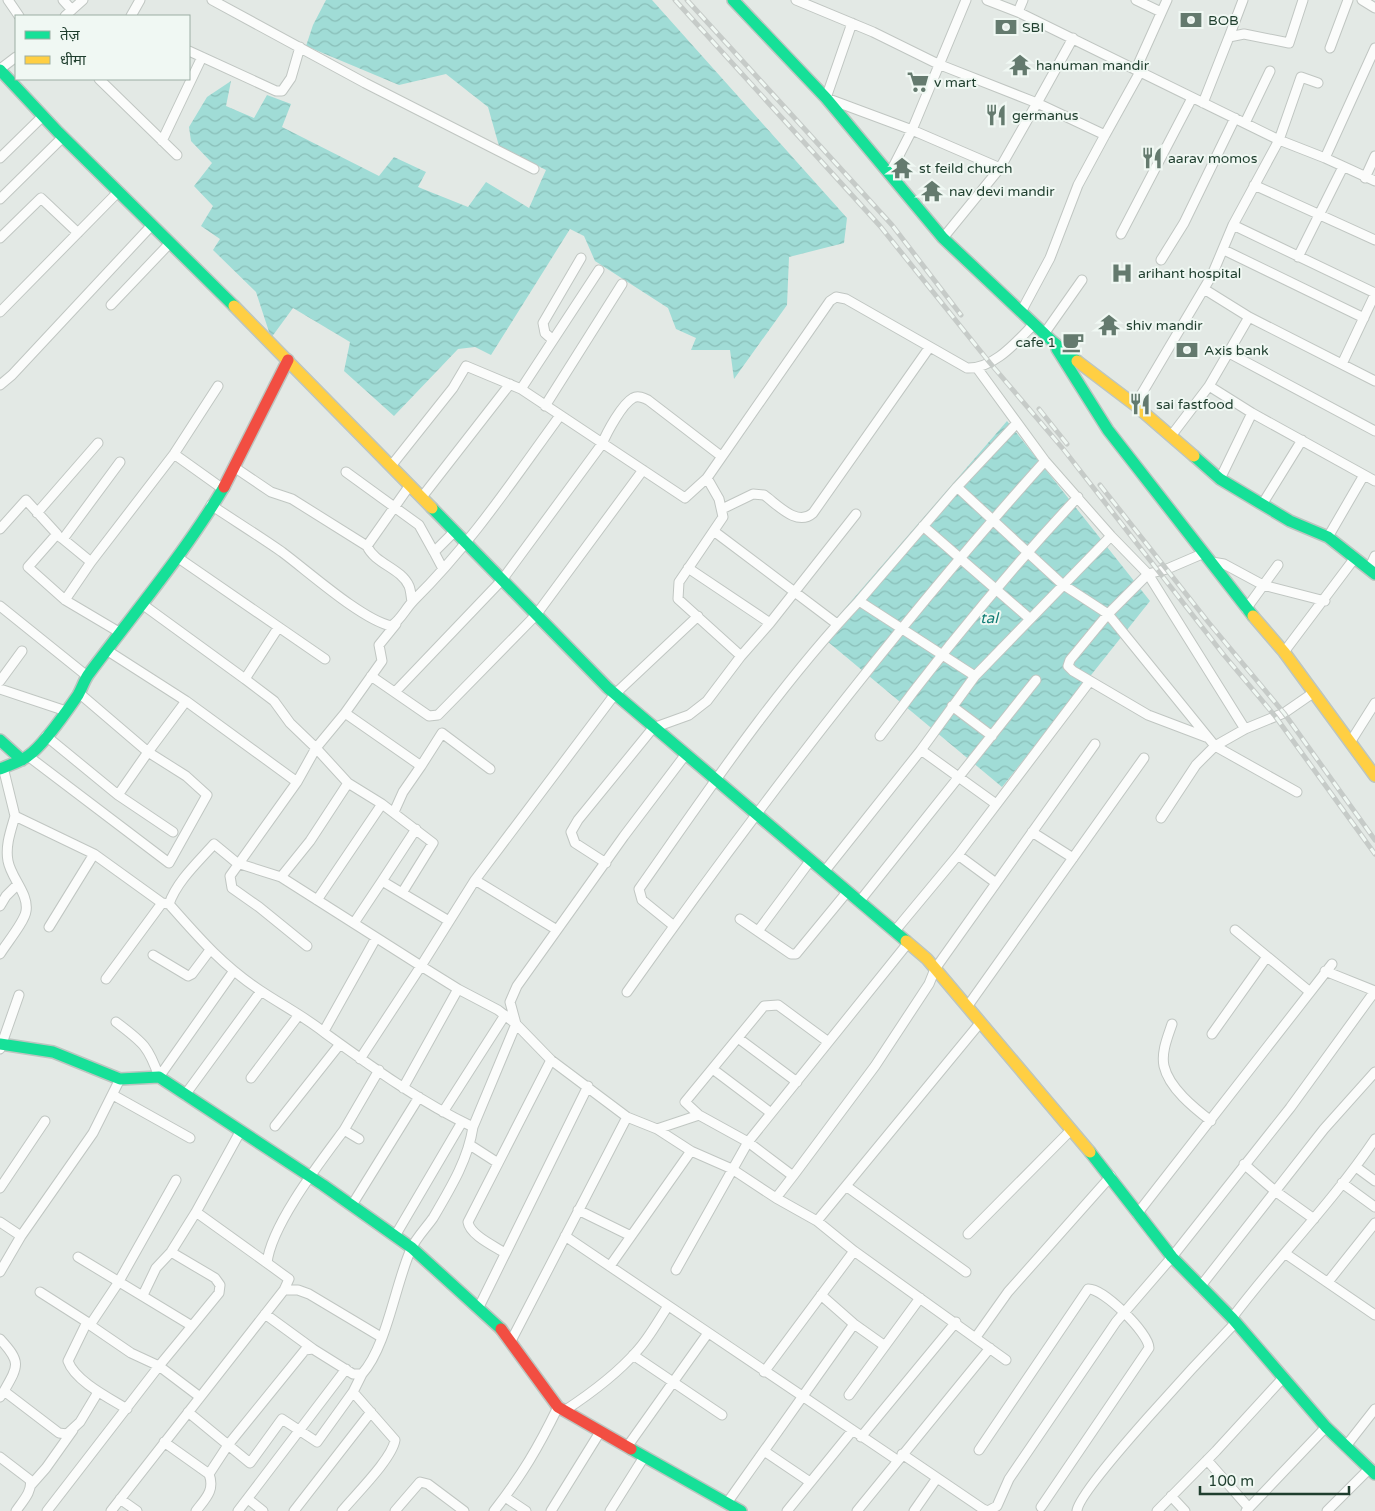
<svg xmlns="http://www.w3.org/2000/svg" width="1375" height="1511" font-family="'Varela Round','Noto Sans Devanagari',sans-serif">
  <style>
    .water { fill: url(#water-waves) }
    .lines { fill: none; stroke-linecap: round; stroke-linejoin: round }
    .street-casing { stroke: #c0c6c2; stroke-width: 11 }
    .fast-casing { stroke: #bcc5c0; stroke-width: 14 }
    .slow-casing { stroke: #bcc5c0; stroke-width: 14 }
    .jam-casing { stroke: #bcc5c0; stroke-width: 14 }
    .street { stroke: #fbfcfb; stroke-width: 9 }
    .fast { stroke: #16e098; stroke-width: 11 }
    .slow { stroke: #ffcf43; stroke-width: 11 }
    .jam { stroke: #f24e42; stroke-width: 11 }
    .rail-casing { stroke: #c6cbc8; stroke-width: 5 }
    .rail { stroke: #f0f8f3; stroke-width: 3; stroke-dasharray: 9; stroke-linecap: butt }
    .labels { text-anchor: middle; stroke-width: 4; stroke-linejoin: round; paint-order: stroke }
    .poi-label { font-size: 14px; fill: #1f3e2e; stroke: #f0f8f3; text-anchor: start }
    .water-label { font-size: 15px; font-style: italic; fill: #147e77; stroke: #f0f8f3 }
  </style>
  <defs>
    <pattern id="water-waves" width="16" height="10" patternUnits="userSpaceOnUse" patternTransform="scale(1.25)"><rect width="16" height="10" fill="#a0dcd6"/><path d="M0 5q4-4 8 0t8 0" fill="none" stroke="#89beb8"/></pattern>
  </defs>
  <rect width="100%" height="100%" fill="#e3e9e5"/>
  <path class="water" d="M326,0H652L847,218L844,243L789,257L787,305L734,379L730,350H691L696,338L676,329L668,308L595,261L584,236L570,229L491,355L475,347L458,349L394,416L344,371L350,342L293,308L271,338L256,292L213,250L220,239L201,226L213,206L194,186L212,163L191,141L189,127L207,97L231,81L226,106L254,118L267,95L291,104L282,127L379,176L394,157L426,172L418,187L468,207L486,182L529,208L546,170L499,146L488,107L446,74L399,85L306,46L313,25Z
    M1007,421L1150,601L1002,787L821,636Z"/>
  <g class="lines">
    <g class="street-casing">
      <path id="street" d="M8,0L19,16
        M63,0L72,10
        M212,0L365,83L534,169
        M796,0L873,32L938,64L1037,103L1073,38
        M987,0L1018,12L1279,140L1325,158L1375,181
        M1136,0L1161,12
        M1362,0L1375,8
        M1018,12L1023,0
        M65,16L83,0
        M131,16L140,0
        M852,23L826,98L912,130L1000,168
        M1229,37L1243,0
        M1330,48L1348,0
        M189,51L276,91H282L291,78L300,47
        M0,69L16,57
        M1136,69L1167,0
        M99,79L177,155
        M1203,103L1229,37L1244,34L1289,43L1303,0
        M1245,123L1270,71
        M162,141L202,57
        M0,158L43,116
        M1325,158L1375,48
        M890,173L912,130L966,0
        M1365,178L1375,156
        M1254,185L1375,240
        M0,199L63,137
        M1233,225L1375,293
        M1121,234L1192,98
        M0,238L41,198L78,233
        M943,238L1000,168L1037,103L1105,135L1140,72
        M1224,250L1364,318
        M1298,257L1343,167
        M1161,260L1184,223L1235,118
        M1204,289L1249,317L1375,381
        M111,305L170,243
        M0,312L118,192
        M1021,312L1050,258L1078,185L1105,135
        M1044,334L1082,280
        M553,340L545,333L543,323L581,258
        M1229,353L1375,431
        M1342,364L1375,294
        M977,368L1045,461L1111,536L1148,574L1245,729
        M0,385L12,375L152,225
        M1209,386L1249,317
        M521,389L599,270
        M1135,405L1212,275L1233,225L1279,140L1301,77L1318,83
        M545,406L622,284
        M1171,436L1209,386L1252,413L1375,481
        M174,454L223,489
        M391,466L453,388L466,366L521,389L685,498L707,478L830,301L836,297L846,299L967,368C994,369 1016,342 1034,324
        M234,467L271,492L292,499L367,546
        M346,472L419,525L434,552L455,531
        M707,478L719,499L723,517L679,582L678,599L741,656
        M1220,479L1252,413
        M410,485L367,546C375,564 401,568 409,586C411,591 411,597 412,602
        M957,487L1016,424
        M422,497L510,384
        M1263,503L1302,440
        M211,505C235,521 259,536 282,552C309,572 361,619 391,626C401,620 405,609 414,600C470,545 513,480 559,417
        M722,509L753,494L764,495C778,505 797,527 813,513L929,348
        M37,513L98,443
        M923,526L1029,618
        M0,529L26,500L57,534L28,567L65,600L119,632
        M715,532L837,624
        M60,537L63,539L120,462
        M1328,537L1364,475
        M63,539L91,562L174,454L218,386
        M434,552L443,569
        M1202,554L1167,569L1148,574L1108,614L1070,660L1068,666L1073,671L1148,715L1206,737
        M177,557L325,659
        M1212,562L1224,564L1263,585L1325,601
        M688,568L770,623
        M1369,569L1375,556
        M65,600L91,562
        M142,604L245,679L278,628
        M0,606L87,676
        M1246,609L1278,565
        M108,651L186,701L297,782L316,748L345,713L421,766L442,733L490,769
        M1284,652L1354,559
        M371,676L429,716L438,715L536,615L643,470
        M975,676L859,601L957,487L1062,584L1108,614L1215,746L1297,792
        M245,679L274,701L290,723L316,748L348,783L382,804L433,843L402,893
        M0,681L22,651
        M0,689L66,711
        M395,692L502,580L602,444C607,432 622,404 633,398C638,395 644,398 648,400L721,456
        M79,693L148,752L186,701
        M952,706L992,736
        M345,713L382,661L379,645L396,624
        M46,736L118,795L173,832
        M880,736C942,652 1007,573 1078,497
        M1351,741L1375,703
        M921,750L996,804
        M686,754L624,836L517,986L510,1002L516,1024L551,1060L627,1117L657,1129L699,1115L748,1142L908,943
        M28,756L169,863L207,795L186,776L148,752L118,795
        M3,767L15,816L94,854L162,903L169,904
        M297,782L230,876L232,888L259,907L307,946
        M394,812L403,792L421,766
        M1161,818L1196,765L1215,746L1245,729L1284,713L1313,693
        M1032,832L1073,858
        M958,855L996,883
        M606,863L575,843L571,832L578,820L653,728L689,715L707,701L741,656L770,623L856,514
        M824,872L921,750L975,676L1111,536
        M281,877L421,966L475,880L557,930
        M475,880L615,694L698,616
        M382,881L416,829
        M317,900L382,804
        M859,902L1036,680
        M0,906L6,896L18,884
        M740,919L791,954H796L847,892
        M354,923L382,881L449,921
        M674,926L642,900L639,889C708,791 776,689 859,601
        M49,927L94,854
        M1235,930L1310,992
        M758,931L810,861
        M894,932L958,855L1090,681
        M0,954C6,944 25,921 26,911C29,894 11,878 8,861C5,846 11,830 15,816
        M153,955L188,976L192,974L210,950
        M1325,971L1375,991
        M106,979L162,903
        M261,991C223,966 199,938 169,904C177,881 198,862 214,844L237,863L281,877L310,841L348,783
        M627,992C757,808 894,629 1045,461
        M967,1007L1144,758
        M116,1022C142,1042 148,1045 159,1077
        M1172,1024C1168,1036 1161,1052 1164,1066C1169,1088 1194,1108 1211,1121
        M324,1031L376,938
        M1212,1034L1266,958
        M738,1038L797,1082
        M0,1049L19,995
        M360,1059L421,966L458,989
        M714,1070L771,1113
        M159,1077L233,972
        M251,1078L298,1016
        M113,1095L190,1138
        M185,1095L261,991C282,1005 305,1017 325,1033C372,1067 420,1102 473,1127L516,1024L498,1010L458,989L403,1088
        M443,1112L505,1015
        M699,1115L685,1102L764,1006L778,1005L827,1041
        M275,1126L340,1044
        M657,1129L691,1151L732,1169L776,1198L817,1221L854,1251L1006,1360
        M344,1130L379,1070
        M240,1132L196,1212L267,1263
        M470,1145L498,1163
        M1244,1164L1275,1191L1314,1219
        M1356,1167L1375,1181
        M1342,1183L1375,1207
        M846,1186L966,1272
        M0,1188L45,1121
        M776,1198L793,1176
        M352,1205L419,1097
        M578,1210L631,1236
        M1137,1214L1332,964
        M817,1221L980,1023
        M0,1222L21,1236
        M968,1234L1071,1130
        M395,1236L462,1122
        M565,1236L897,1460
        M171,1252L215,1278L220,1285L219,1293L192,1326
        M505,1253C494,1246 470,1235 468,1222L551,1060
        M1286,1254L1375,1315
        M78,1257L192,1326L159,1366L200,1397
        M610,1266L691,1151
        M676,1270L748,1142L793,1176L875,1066L929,984L935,969L1095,744
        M0,1272L21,1236L93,1133L120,1079
        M1328,1282L1375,1223
        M1200,1287L1324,1129L1375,1072
        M284,1290H298L309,1294L381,1337
        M40,1292L87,1322
        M143,1295L156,1268L171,1252L196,1212
        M821,1295L854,1324L885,1346
        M479,1307L588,1086
        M265,1314L313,1349
        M1232,1318C1278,1257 1332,1203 1375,1139
        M976,1337L1008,1292L1111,1176
        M0,1339C21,1362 19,1365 4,1391
        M511,1341L627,1117
        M633,1355L722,1415
        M764,1372L854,1251
        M849,1395L920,1298
        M0,1397L4,1391L59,1433L67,1434L80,1422L98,1392
        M127,1409C109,1398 75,1381 68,1361L87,1322L90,1325L118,1283L176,1180
        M564,1411C590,1394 616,1375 637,1351C649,1338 658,1321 668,1306
        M188,1412L250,1463L282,1419L317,1442L353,1392L362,1374
        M861,1437L956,1322
        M164,1442L209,1474L228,1445L305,1350L313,1349L353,1374H362C387,1346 395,1285 411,1249C416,1238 426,1228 433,1218C450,1189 468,1160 473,1127
        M1346,1446L1375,1409
        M627,1447L708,1333
        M979,1450L1088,1289C1103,1288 1149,1333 1149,1348L1041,1507
        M764,1451L810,1482
        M902,1454L983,1509L988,1511L997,1506L1009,1479L1116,1322L1172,1257L1290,1108L1375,991
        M0,1457L30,1480C33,1491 22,1502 16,1511
        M1207,1460L1249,1508
        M31,1485L46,1468L73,1430
        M1171,1496L1185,1511
        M505,1497L526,1511
        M120,1499L137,1511
        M248,1499L263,1511
        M727,1503L854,1324
        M47,1511L159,1366L131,1353L90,1325
        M111,1511L284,1290L289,1279L267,1263C271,1225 321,1161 344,1130L359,1139
        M196,1511C206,1498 215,1490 209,1474
        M238,1511L346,1369
        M294,1511L371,1412
        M342,1511C355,1495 392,1459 395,1440L353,1392
        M395,1511L420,1482L428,1484L464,1511
        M494,1511C522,1475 538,1448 558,1407
        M551,1511L600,1432
        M610,1511L644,1457
        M787,1511L852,1431
        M857,1511L990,1348
        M914,1511L937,1478
        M1077,1511C1078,1489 1212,1347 1236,1322
        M1157,1511L1216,1451L1283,1378
        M1246,1511L1326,1427
        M1327,1511L1369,1469"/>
    </g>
    <g class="fast-casing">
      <path id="fast" d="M733,0L826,98L943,238L1052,341L1077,361
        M0,70L58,132L234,306
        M1057,349L1108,430L1253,616
        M1194,456L1220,479L1290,521L1328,537L1375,574
        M432,508L608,688L906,941
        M0,740L22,760
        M0,769C9,765 20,762 28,756C43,746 67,711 78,695C82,688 84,681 88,675C134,613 185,553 224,487
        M0,1044L53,1052L120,1079L159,1077L323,1185L412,1248L501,1329
        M1090,1152L1172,1257L1232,1318L1326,1427L1375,1474
        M631,1449L741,1511"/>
    </g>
    <g class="slow-casing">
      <path id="slow" d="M234,306L432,508
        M1077,361L1135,405L1194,456
        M1253,616L1284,652L1375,776
        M906,941L927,959L1090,1152"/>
    </g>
    <g class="jam-casing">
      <path id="jam" d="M224,487L288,360
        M501,1329L558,1407L631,1449"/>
    </g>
    <use href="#street" class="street"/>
    <use href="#fast" class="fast"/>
    <use href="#slow" class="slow"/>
    <use href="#jam" class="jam"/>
    <g class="rail-casing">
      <path id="rail" d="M675,0L880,226L990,363L1064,450L1223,654L1275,716L1375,854
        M687,0L892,225L961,315
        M1039,409L1067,444
        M1100,485L1209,623L1284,713L1375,840"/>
    </g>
    <use href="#rail" class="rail"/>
  </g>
  <defs>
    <g id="bank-bare" transform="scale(1.725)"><path d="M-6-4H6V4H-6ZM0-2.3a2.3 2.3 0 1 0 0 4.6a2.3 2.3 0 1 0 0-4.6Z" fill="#647a6e" stroke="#f0f8f3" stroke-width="2.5" paint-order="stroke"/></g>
    <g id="temple-bare" transform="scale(1.725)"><path d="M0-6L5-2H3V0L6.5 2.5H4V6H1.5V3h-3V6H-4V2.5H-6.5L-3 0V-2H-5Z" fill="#647a6e" stroke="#f0f8f3" stroke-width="2.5" paint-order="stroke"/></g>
    <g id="supermarket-bare" transform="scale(1.725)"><path d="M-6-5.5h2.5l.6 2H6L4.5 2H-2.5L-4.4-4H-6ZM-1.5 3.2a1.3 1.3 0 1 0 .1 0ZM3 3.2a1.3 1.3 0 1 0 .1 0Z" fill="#647a6e" stroke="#f0f8f3" stroke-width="2.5" paint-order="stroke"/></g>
    <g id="restaurant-bare" transform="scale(1.725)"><path d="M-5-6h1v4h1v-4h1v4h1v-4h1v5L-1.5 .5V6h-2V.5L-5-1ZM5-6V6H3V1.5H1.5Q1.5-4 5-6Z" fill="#647a6e" stroke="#f0f8f3" stroke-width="2.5" paint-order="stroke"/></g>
    <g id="hospital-bare" transform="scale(1.725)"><path d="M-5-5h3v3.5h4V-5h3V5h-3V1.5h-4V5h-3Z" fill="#647a6e" stroke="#f0f8f3" stroke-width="2.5" paint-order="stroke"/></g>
    <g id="cafe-bare" transform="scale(1.725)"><path d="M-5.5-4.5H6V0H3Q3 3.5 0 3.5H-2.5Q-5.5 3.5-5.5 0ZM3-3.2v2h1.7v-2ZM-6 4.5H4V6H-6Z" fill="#647a6e" stroke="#f0f8f3" stroke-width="2.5" paint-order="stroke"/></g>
  </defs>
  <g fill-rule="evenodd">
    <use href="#bank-bare" x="1191" y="20"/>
    <use href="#bank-bare" x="1006" y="27"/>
    <use href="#temple-bare" x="1020" y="65"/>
    <use href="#supermarket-bare" x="918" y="82"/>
    <use href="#restaurant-bare" x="996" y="115"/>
    <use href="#restaurant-bare" x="1152" y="158"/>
    <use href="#temple-bare" x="902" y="168"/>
    <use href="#temple-bare" x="932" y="191"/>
    <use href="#hospital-bare" x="1122" y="273"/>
    <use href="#temple-bare" x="1109" y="325"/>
    <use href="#cafe-bare" x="1073" y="342"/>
    <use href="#bank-bare" x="1187" y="350"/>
    <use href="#restaurant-bare" x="1140" y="404"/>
  </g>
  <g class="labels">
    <g class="poi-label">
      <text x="1208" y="25">BOB</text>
      <text x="1022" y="32">SBI</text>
      <text x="1036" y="70">hanuman mandir</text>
      <text x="934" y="87">v mart</text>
      <text x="1012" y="120">germanus</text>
      <text x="1168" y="163">aarav momos</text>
      <text x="919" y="173">st feild church</text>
      <text x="949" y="196">nav devi mandir</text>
      <text x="1138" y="278">arihant hospital</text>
      <text x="1126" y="330">shiv mandir</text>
      <text x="1056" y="347" text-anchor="end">cafe 1</text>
      <text x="1204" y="355">Axis bank</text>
      <text x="1156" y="409">sai fastfood</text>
    </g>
    <g class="water-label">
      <text x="989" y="623">tal</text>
    </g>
  </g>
  <rect x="15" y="15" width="175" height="65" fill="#f0f8f3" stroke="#9caea4"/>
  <rect x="25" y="31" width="25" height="8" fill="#16e098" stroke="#9caea4"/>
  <text x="60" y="40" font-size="15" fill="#1f3e2e">तेज़</text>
  <rect x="25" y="56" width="25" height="8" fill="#ffcf43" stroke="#9caea4"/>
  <text x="60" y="65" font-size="15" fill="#1f3e2e">धीमा</text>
  <path d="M1200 1486v8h149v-8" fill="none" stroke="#1f3e2e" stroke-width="2.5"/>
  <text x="1208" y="1486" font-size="15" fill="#1f3e2e" stroke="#f0f8f3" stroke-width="4" paint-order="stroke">100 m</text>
</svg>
